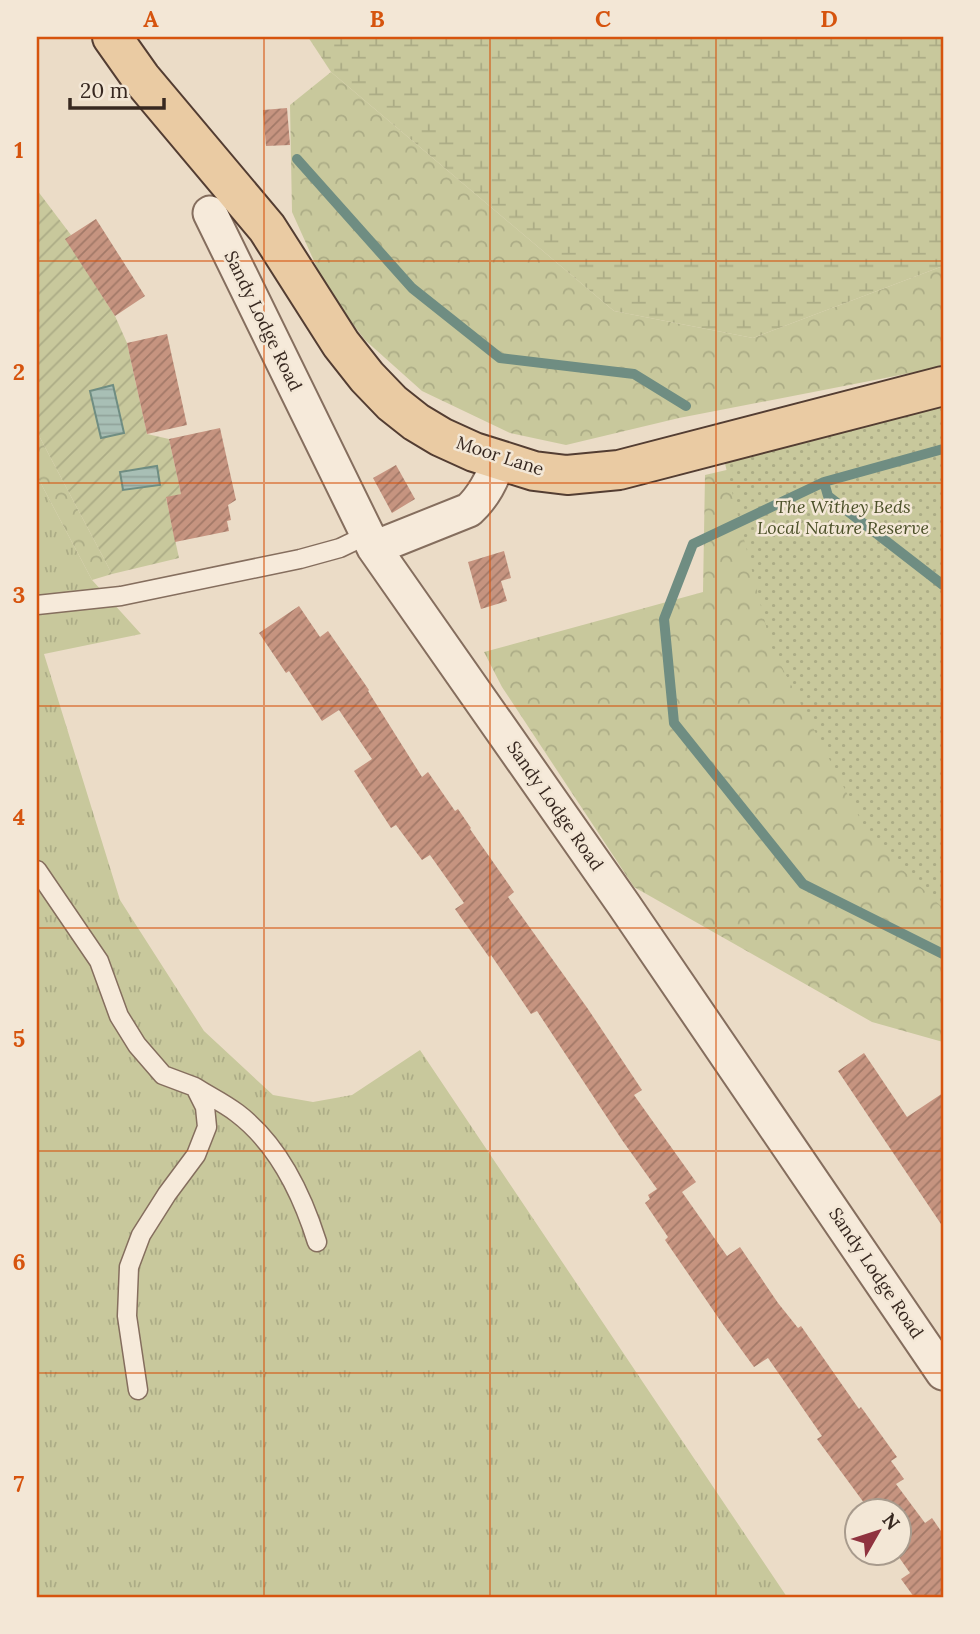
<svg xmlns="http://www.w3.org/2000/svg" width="980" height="1634" font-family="Lora,serif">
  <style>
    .grass { fill: url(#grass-tufts) }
    .forest { fill: url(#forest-crowns) }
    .wetland { fill: url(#wetland-marsh) }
    .park { fill: url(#park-dots) }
    .garden { fill: url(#garden-furrows) }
    .water { fill: url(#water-rules); stroke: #6f8d82; stroke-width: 2 }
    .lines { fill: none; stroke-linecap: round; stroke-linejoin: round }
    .stream { stroke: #6f8d82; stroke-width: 10 }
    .building { fill: url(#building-hatch) }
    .service-casing { stroke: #856e5e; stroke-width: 21 }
    .minor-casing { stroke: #856e5e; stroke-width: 37 }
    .primary-casing { stroke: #533d32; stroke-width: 42 }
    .service { stroke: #f6eada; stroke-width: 18 }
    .minor { stroke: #f6eada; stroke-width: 33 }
    .primary { stroke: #eacba3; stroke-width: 38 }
    .grid { fill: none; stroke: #d6540e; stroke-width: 2; stroke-opacity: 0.55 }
    .labels { text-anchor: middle; stroke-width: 5; stroke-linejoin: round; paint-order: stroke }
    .street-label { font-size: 18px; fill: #372820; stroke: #f3e7d6 }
    .park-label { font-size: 18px; font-style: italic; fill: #4c5129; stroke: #f3e7d6 }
    .neatline { fill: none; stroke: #d6540e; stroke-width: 2.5 }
    .grid-label { font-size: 23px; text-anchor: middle; font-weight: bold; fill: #d6540e }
  </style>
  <defs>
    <pattern id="grass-tufts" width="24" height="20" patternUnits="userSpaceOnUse" patternTransform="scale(1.75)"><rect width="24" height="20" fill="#c8c89c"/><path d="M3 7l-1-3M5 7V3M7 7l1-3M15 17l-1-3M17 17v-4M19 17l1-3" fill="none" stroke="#acac86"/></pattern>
    <pattern id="forest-crowns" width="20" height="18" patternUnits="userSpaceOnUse" patternTransform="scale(1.75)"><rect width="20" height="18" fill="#c8c89c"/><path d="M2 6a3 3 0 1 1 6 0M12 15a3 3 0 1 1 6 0" fill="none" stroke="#acac86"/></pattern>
    <pattern id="wetland-marsh" width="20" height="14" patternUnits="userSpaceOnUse" patternTransform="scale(1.75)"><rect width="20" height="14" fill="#c8c89c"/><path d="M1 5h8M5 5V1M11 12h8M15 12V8" fill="none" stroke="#acac86"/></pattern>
    <pattern id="park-dots" width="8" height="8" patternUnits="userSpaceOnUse" patternTransform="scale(1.75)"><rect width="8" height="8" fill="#c8c89c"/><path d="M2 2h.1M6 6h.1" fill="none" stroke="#acac86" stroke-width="1.8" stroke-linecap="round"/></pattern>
    <pattern id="garden-furrows" width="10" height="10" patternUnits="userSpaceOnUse" patternTransform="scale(1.75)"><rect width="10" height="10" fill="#c8c89c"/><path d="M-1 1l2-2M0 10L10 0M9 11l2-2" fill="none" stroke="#acac86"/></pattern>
    <pattern id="water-rules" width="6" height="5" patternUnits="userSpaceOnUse" patternTransform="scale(1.75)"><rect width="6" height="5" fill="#a8bfb5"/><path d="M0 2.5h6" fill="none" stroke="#91a49b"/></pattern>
    <pattern id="building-hatch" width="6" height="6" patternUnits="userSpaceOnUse" patternTransform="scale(1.75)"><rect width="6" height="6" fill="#c69480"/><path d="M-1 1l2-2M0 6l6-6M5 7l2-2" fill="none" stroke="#a27968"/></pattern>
  </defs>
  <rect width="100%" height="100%" fill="#ebdcc7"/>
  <path class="grass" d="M37,476L92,580L141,634L44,654L120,900L204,1031L273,1095L313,1102L352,1095L420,1050L787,1597H37Z"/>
  <path class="forest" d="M331,72L614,311L753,338L943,266V365L921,371L679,418L566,445L510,433L422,391L365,340L327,290L292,212L290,105Z
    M943,420V1042L872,1022L634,887L502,687L484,652L703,592L705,475Z
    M37,432L112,574L92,580L37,476Z"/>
  <path class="wetland" d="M308,37H943V266L753,338L614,311L331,72Z"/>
  <path class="park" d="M943,386V908L871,840L771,646L720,444Z"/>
  <path class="garden" d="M37,190L71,235L66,239L115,316L127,343L147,434L169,439L181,494L166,498L179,558L112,574L37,432Z"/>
  <path class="water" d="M113,385L124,433L101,438L90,391Z
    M157,466L160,485L123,490L120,472Z"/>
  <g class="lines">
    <path class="stream" d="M297,159L412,288L500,358L634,374L686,406
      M943,449L824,482L828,496L943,585
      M824,482L693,544L664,619L674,723L803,884L943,954"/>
  </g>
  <path class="building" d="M287,108L290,145L266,146L263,110Z
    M96,219L145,296L115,316L65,239Z
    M167,334L187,425L147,434L127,343Z
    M220,428L236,500L228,505L231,520L227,521L229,531L175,542L166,497L181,494L169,439Z
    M396,465L415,499L392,513L373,478Z
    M504,551L511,578L501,581L507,601L481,609L468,562Z
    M299,606L320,637L328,631L369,690L368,691L422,777L428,772L455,811L458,809L471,828L470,829L514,892L508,897L588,1009L642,1090L634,1095L696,1182L682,1192L727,1256L740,1247L778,1303L798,1328L801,1326L859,1409L861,1407L897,1457L891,1461L904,1479L896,1484L925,1523L932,1518L943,1534V1597H914L901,1579L910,1573L896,1553H900V1511H870L817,1439L822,1436L768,1358L754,1367L724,1326L665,1240L668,1237L645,1203L650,1199L648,1195L657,1189L622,1140L537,1011L531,1014L491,955L489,957L455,909L464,903L430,855L422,860L396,825L391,828L354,771L372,759L339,710L322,721L289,671L286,673L259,633Z
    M864,1053L907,1117L943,1093V1227L838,1071Z"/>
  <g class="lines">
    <g class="service-casing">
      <path id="service" d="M37,605L121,596L300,559L340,548L367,535
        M37,870L99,961L119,1016L137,1045L163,1075L195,1087L205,1107L207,1127L196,1155L167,1194L141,1235L129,1267L127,1316L138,1390
        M195,1087C209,1096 224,1103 237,1113C278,1144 302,1194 317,1242"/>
    </g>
    <g class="minor-casing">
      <path id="minor" d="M210,213L374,548L624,905L943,1373
        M374,548L469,510C484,496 492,480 499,460"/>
    </g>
    <g class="primary-casing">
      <path id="primary" d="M112,37L141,78L267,228L341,344L367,377L392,403L416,422L441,437L474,452L534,471L567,475L619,470L943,386"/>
    </g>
    <use href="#service" class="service"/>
    <use href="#minor" class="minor"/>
    <use href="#primary" class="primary"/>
  </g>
  <path class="grid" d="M264,37V1597M490,37V1597M716,37V1597M37,261H943M37,483H943M37,706H943M37,928H943M37,1151H943M37,1373H943"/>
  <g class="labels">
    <g class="street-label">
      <text transform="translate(263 321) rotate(64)" y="6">Sandy Lodge Road</text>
      <text transform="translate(500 456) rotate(18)" y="6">Moor Lane</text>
      <text transform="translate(555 806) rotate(55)" y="6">Sandy Lodge Road</text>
      <text transform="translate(876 1273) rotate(56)" y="6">Sandy Lodge Road</text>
    </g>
    <g class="park-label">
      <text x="843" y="513">The Withey Beds<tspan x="843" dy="21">Local Nature Reserve</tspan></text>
    </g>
  </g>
  <rect width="980" height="1634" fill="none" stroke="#f3e7d6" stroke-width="77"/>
  <g transform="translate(878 1532) rotate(51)"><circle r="33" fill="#f3e7d6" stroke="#a89b8d" stroke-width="2"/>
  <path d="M0-5L12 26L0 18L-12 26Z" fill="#8f333f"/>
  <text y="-10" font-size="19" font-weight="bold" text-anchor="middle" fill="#372820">N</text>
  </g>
  <path d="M70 98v10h94v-10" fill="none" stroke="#372820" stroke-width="3.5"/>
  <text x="80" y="98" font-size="21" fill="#372820" stroke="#f3e7d6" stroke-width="5" paint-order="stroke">20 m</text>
  <rect x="38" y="38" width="904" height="1558" class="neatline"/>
  <g class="grid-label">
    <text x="151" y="27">A</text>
    <text x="377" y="27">B</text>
    <text x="603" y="27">C</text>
    <text x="829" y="27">D</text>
    <text x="19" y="158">1</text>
    <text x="19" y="380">2</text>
    <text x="19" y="603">3</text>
    <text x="19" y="825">4</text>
    <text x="19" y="1047">5</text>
    <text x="19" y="1270">6</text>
    <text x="19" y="1492">7</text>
  </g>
</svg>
